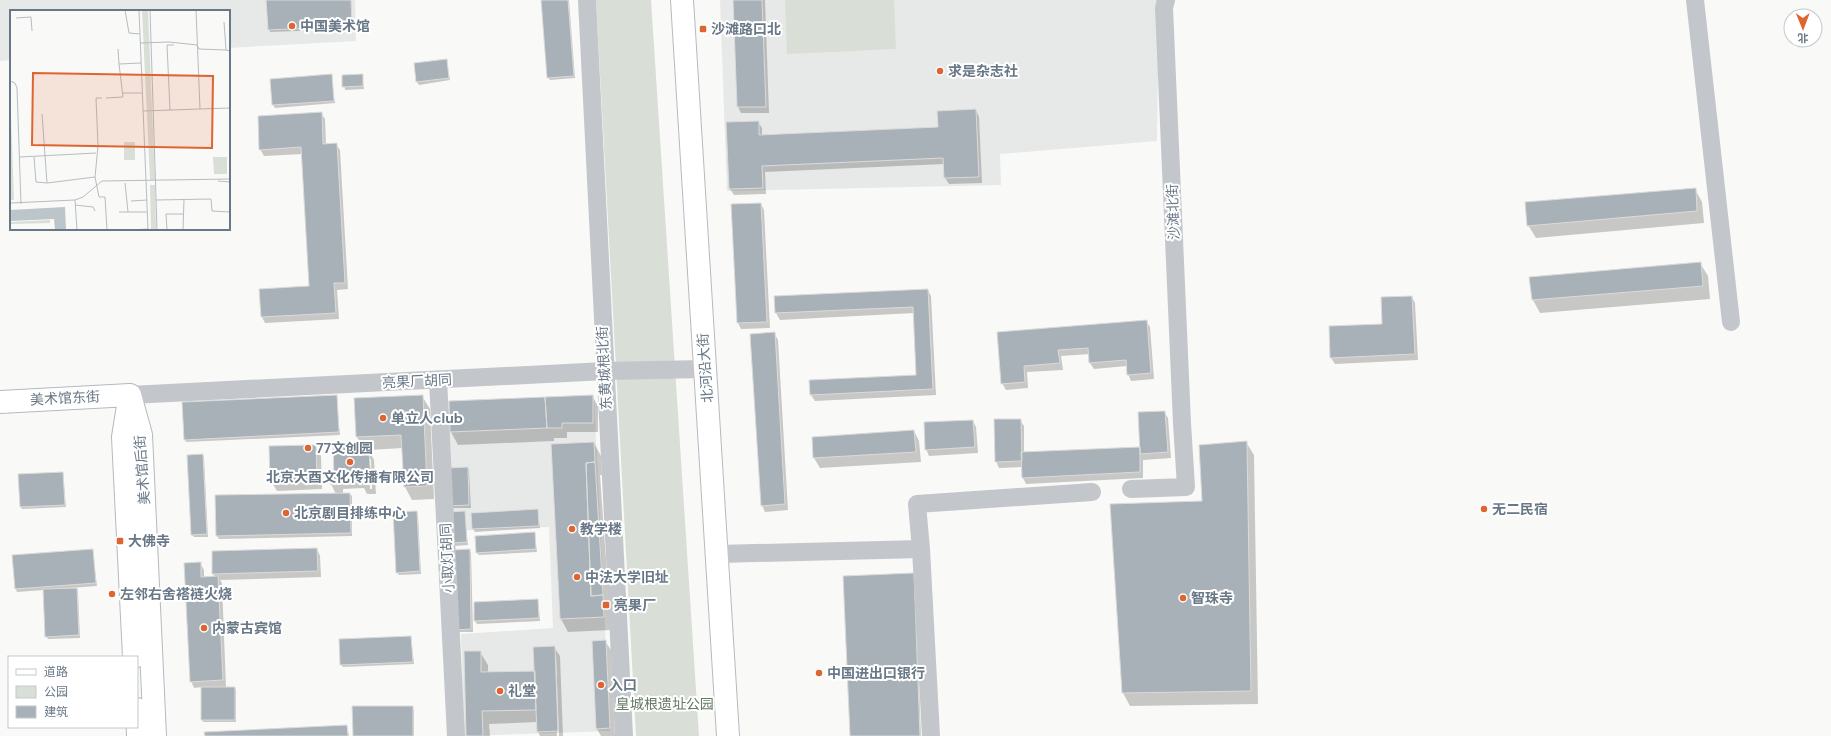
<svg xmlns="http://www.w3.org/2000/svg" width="1831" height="736" font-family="'DM Sans','Noto Sans SC',sans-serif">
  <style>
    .built { fill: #e7e8e8 }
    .green { fill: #d9ded7 }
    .shadow { fill: #0003; fill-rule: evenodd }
    .building { fill: #a9b1b8; stroke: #dbdbd9 }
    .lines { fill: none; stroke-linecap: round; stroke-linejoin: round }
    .secondary-casing { stroke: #b5babf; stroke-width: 24 }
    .minor { stroke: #c3c6ca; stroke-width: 18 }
    .secondary { stroke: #fff; stroke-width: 22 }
    .poi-dot { fill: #de6532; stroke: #fff; stroke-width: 1.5 }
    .labels { text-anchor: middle; stroke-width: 4; stroke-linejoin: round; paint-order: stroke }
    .poi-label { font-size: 14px; font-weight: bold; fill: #697887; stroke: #fff; text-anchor: start }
    .street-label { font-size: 14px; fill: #697887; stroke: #fff }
    .park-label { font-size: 14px; fill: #667a64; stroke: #fff }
    .inset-road { fill: none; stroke: #b6bdc3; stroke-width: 1 }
    .view { fill: #de6532; fill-opacity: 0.15; stroke: #de6532; stroke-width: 2 }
    .inset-edge { fill: none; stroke: #697887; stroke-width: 2 }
  </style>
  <rect width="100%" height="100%" fill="#f9f9f7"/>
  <path class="built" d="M0,0H355L356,41L229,48V11H11V60L0,61Z
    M720,0H1159L1157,141L1000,154L1001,185L727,191Z
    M594,395L610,731L464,736L461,634L553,628L549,527L448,531L443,401Z"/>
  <path class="green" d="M596,0H651L699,736H636Z
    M785,0H894L896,49L787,54Z"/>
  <path class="shadow" d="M267,0H351L353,29L270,32Z
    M542,0H569L575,78L550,80L548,77Z
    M734,0H765L769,113H741L738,107Z
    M446,60L450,80L419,85L417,82Z
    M331,75L335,103L275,108L273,105L272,80Z
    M362,75L364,89L345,90L343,76Z
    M976,110L979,117L982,183L949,184L945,178L944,164L765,172L766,194L734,195L730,189L758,122L762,128V136L939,128Z
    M321,113L325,119L326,145L336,144L340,150L348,289L337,290L339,319L265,323L262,317L310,287L303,154L264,156L260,149Z
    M1695,189L1702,202L1704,223L1536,238L1528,225Z
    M761,204L764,210L770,328L741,329L738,323L732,205Z
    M1700,263L1708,276L1710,299L1540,313L1533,300Z
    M928,290L931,296L936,395L815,401L811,395L917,376L914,313L780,320L776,313L775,297Z
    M1412,297L1415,303L1418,360L1335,364L1331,358L1383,325Z
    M1146,321L1150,327L1154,379L1131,381L1128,374L1127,366L1094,369L1090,363V354L1061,356L1063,370L1027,372L1028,388L1006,390L1002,383L998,333Z
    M774,333L778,340L788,510L765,512L762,505Z
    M336,396L340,435L186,442L185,439Z
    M422,396L430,409L434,499L412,500L405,487L403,448L369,450L374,460L376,494H367L364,488L343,489V494H350L352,496V536L219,539L217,536L336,494L331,484L361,444L357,437L355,399ZM369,459H371L372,489H370Z
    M592,396L598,406V432H567V438H554V441L458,445L451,432L450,402Z
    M1164,412L1168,418L1171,458L1143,460V478L1026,484L1023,478V467L999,468L996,461L1020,420L1024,426V453L1141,447Z
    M973,421L976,427L978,453L929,456L926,449Z
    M914,431L919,441L921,462L820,468L814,458L813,438Z
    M1246,442L1254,455L1258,704L1130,706L1123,693Z
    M594,443L601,456L602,475H600L611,630L568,632L561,619Z
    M315,446L321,456L322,489L277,491L271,481L270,447Z
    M203,455L204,458L208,537H194L192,535Z
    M468,468L469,471L471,508H451Z
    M63,473L66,507L22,509L21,507Z
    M537,510L540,528L475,532L473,529L472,514Z
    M417,512L418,515L421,574L399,575L397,572Z
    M464,512L468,545L454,546L453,543Z
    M534,533L537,552L479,555L477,553Z
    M317,549L320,556L321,577L220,580L222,583L226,688H235L236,690V722H203L202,719V687L194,688L191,681L200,563L204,570V578L215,577L213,574V552Z
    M92,550L97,586L70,588V589H77L78,592L80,638L48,639L46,636L44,590L17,592L16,589Z
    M469,550L471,553L473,632H457Z
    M915,577L921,736H851Z
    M538,600L540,621L477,624L475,621Z
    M411,637L414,664L343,667L341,664Z
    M593,641H605L611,650L615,736H601L597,729Z
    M554,647L560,656L563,736H540L538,731L537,722L489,724L490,736H467L480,652L488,665V673L535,672ZM554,655H556L559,736H557Z
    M412,707L414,710V736H354Z
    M347,726L349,736H206Z"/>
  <path class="building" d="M266,0H351L352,26L268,30Z
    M541,0H568L574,76L547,78Z
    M733,0H762L766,107H737Z
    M447,59L449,78L416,82L414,63Z
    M332,74L334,101L272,105L270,79Z
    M363,74V86L342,87V75Z
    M976,109L979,177L944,178L943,158L762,166L763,188L729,189L726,122L759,121V135L938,127L937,111Z
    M322,112L323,144L337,143L345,283H334L336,313L261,317L259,289L309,286L301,147L259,150L258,116Z
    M1696,188L1697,211L1527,226L1525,202Z
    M761,203L767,322L737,323L731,204Z
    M1701,262L1703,286L1532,300L1529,277Z
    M928,289L933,389L810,395L809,380L916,375L913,307L775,313L774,296Z
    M1412,296L1415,354L1330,358L1329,326L1382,324L1381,297Z
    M1147,320L1151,373L1127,375L1126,360L1089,363L1088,348L1058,350L1060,363L1024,366L1025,382L1001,384L997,332Z
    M775,332L785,504L761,506L750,334Z
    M337,395L339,432L184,440L182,402Z
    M423,395L427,486L404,487L401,435L356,437L354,398Z
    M593,395V423H562V428H547L545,397Z
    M545,397L547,428L450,432L449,401Z
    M1165,411L1168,452L1140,454L1138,412Z
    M994,419H1021L1022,461L995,462Z
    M973,420L975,447L925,450L924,422Z
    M914,430L916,452L813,458L812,437Z
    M1247,441L1251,691L1122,693L1110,504L1202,501L1199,445Z
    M594,442L595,462L586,463L591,596L603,595L604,617L560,619L551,444Z
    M362,443L363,450L369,449L371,484L361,485L360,478L338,479V484H330L329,477H334L333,444Z
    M316,445L317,480L270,481L269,446Z
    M1140,447V472L1022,478L1021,452Z
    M203,454L207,534L191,535L187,455Z
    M595,462L603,595L591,596L586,463Z
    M468,467L469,505L448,506L447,468Z
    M63,472L65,505L20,507L18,474Z
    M350,493L351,533L216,536L215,495Z
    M538,509L539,526L472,529L471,513Z
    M417,511L420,571L396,573L393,512Z
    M465,511L467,542L452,543L450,512Z
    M535,532L536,549L476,553L475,536Z
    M317,548L318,571L212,574V551Z
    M93,549L96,583L15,589L12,555Z
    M470,549L471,629L455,630L453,550Z
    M201,562V577L218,576L223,680L190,682L184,563Z
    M914,573L920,736H850L843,576Z
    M77,588L79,635L45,637L43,589Z
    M538,599L539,618L474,621V602Z
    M411,636L413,662L340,665L339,639Z
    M606,640L610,728L596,729L592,641Z
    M555,646L558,731L537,732L533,647Z
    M464,651H481V672L535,671L536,710L482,711L483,736H466Z
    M201,687H235V720H201Z
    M352,706H413V736H353Z
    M347,725L348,736H205L204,732Z"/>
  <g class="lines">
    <g class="secondary-casing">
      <path id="secondary" d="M682,0L728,736
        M130,395L141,435L155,736
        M129,400L123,437L134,657
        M0,402L130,395
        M137,709L138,736"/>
    </g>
    <path class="minor" d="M587,0L624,736
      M1695,0L1731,322
      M438,380L456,736
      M130,395L605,371L705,369
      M1131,489L1186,487L1182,423L1164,8L1166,0
      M718,554L921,549
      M931,736L921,549L917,504L1092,492"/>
    <use href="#secondary" class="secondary"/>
  </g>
  <g class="poi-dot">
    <circle cx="292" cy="26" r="4"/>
    <rect x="699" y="25" width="8" height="8" rx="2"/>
    <circle cx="940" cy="71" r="4"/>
    <circle cx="383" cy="418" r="4"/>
    <circle cx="308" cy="448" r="4"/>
    <circle cx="350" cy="462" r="4"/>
    <circle cx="1484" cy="509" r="4"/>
    <circle cx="286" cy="513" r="4"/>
    <circle cx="572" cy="529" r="4"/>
    <rect x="116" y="537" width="8" height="8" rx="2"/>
    <circle cx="577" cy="577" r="4"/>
    <circle cx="112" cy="594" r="4"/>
    <circle cx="1183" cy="598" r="4"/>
    <rect x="602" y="601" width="8" height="8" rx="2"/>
    <circle cx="204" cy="628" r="4"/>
    <circle cx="819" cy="673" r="4"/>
    <circle cx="601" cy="685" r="4"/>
    <circle cx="500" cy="691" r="4"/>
  </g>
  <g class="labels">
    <g class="poi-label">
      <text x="300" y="31">中国美术馆</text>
      <text x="711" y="34">沙滩路口北</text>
      <text x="948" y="76">求是杂志社</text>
      <text x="391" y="423">单立人club</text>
      <text x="316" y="453">77文创园</text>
      <text x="350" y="482" text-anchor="middle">北京大酉文化传播有限公司</text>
      <text x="1492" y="514">无二民宿</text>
      <text x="294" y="518">北京剧目排练中心</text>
      <text x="580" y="534">教学楼</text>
      <text x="128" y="546">大佛寺</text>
      <text x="585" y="582">中法大学旧址</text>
      <text x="120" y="599">左邻右舍褡裢火烧</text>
      <text x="1191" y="603">智珠寺</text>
      <text x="614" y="610">亮果厂</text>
      <text x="212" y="633">内蒙古宾馆</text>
      <text x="827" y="678">中国进出口银行</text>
      <text x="609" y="690">入口</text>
      <text x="508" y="696">礼堂</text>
    </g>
    <g class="street-label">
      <text transform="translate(1173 212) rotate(-92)" y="5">沙滩北街</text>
      <text transform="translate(604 368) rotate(-93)" y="5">东黄城根北街</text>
      <text transform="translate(705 368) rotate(-94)" y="5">北河沿大街</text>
      <text transform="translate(417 381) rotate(-3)" y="5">亮果厂胡同</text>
      <text transform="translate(65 398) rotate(-3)" y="5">美术馆东街</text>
      <text transform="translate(142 470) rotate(-94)" y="5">美术馆后街</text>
      <text transform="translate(447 558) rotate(-93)" y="5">小取灯胡同</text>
    </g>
    <g class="park-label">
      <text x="665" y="709">皇城根遗址公园</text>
    </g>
  </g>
  <g transform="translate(10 10)">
    <rect width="220" height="220" fill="#f9f9f7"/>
    <path d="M132,0H138L145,170H140ZM0,78L4,190H0ZM114,132H125V150H114ZM203,147H217V164H204ZM140,175H145L146,220H141ZM40,210V213L0,214V212Z" fill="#d9ded7"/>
    <path d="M55,197L56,220H45L44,209L0,211V200Z" fill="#bbc5ca"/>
    <path class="inset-road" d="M115,0L119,23L130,24M129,0L138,220M140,0L147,220M186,0L190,99M6,8L21,7L22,21M214,12L216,40M130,33L159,32L187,35L189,39L216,40L220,41V49M108,39L109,54L131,53M0,71L5,73L7,78L11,194M112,83H132M92,88H86L88,136L85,167L89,187H95L97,220M96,88L113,87L109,54M190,99L220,98V108M160,100L157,35H164M133,101L190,99M32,104L37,173L85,167M10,147L86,143M24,147L26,172L37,173M208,171L220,172M65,190L67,220M146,190L201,189L202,201L220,202M121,191L137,190M0,193L65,190L73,187L92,171L220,169M65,195L83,197L85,201M109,202H118L115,173M118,202H137M118,220L138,219M157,220L156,204H174M173,220L174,189"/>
    <path class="view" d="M23,63L203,66L202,138L22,135Z"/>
    <rect width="220" height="220" class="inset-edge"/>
  </g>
  <rect x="8" y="656" width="130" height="72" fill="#ffffff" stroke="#c3c9cf"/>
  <rect x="16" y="669" width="20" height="6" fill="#ffffff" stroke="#c3c9cf"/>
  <text x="44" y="676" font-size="12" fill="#697887">道路</text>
  <rect x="16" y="686" width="20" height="12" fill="#d9ded7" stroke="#c3c9cf"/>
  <text x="44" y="696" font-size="12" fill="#697887">公园</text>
  <rect x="16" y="706" width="20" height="12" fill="#a9b1b8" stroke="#c3c9cf"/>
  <text x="44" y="716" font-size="12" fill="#697887">建筑</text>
  <g transform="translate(1803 28) rotate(179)"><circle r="19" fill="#ffffff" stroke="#c3c9cf"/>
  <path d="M0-3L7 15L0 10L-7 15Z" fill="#de6532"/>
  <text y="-6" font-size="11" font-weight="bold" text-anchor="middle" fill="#697887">北</text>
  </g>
</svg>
